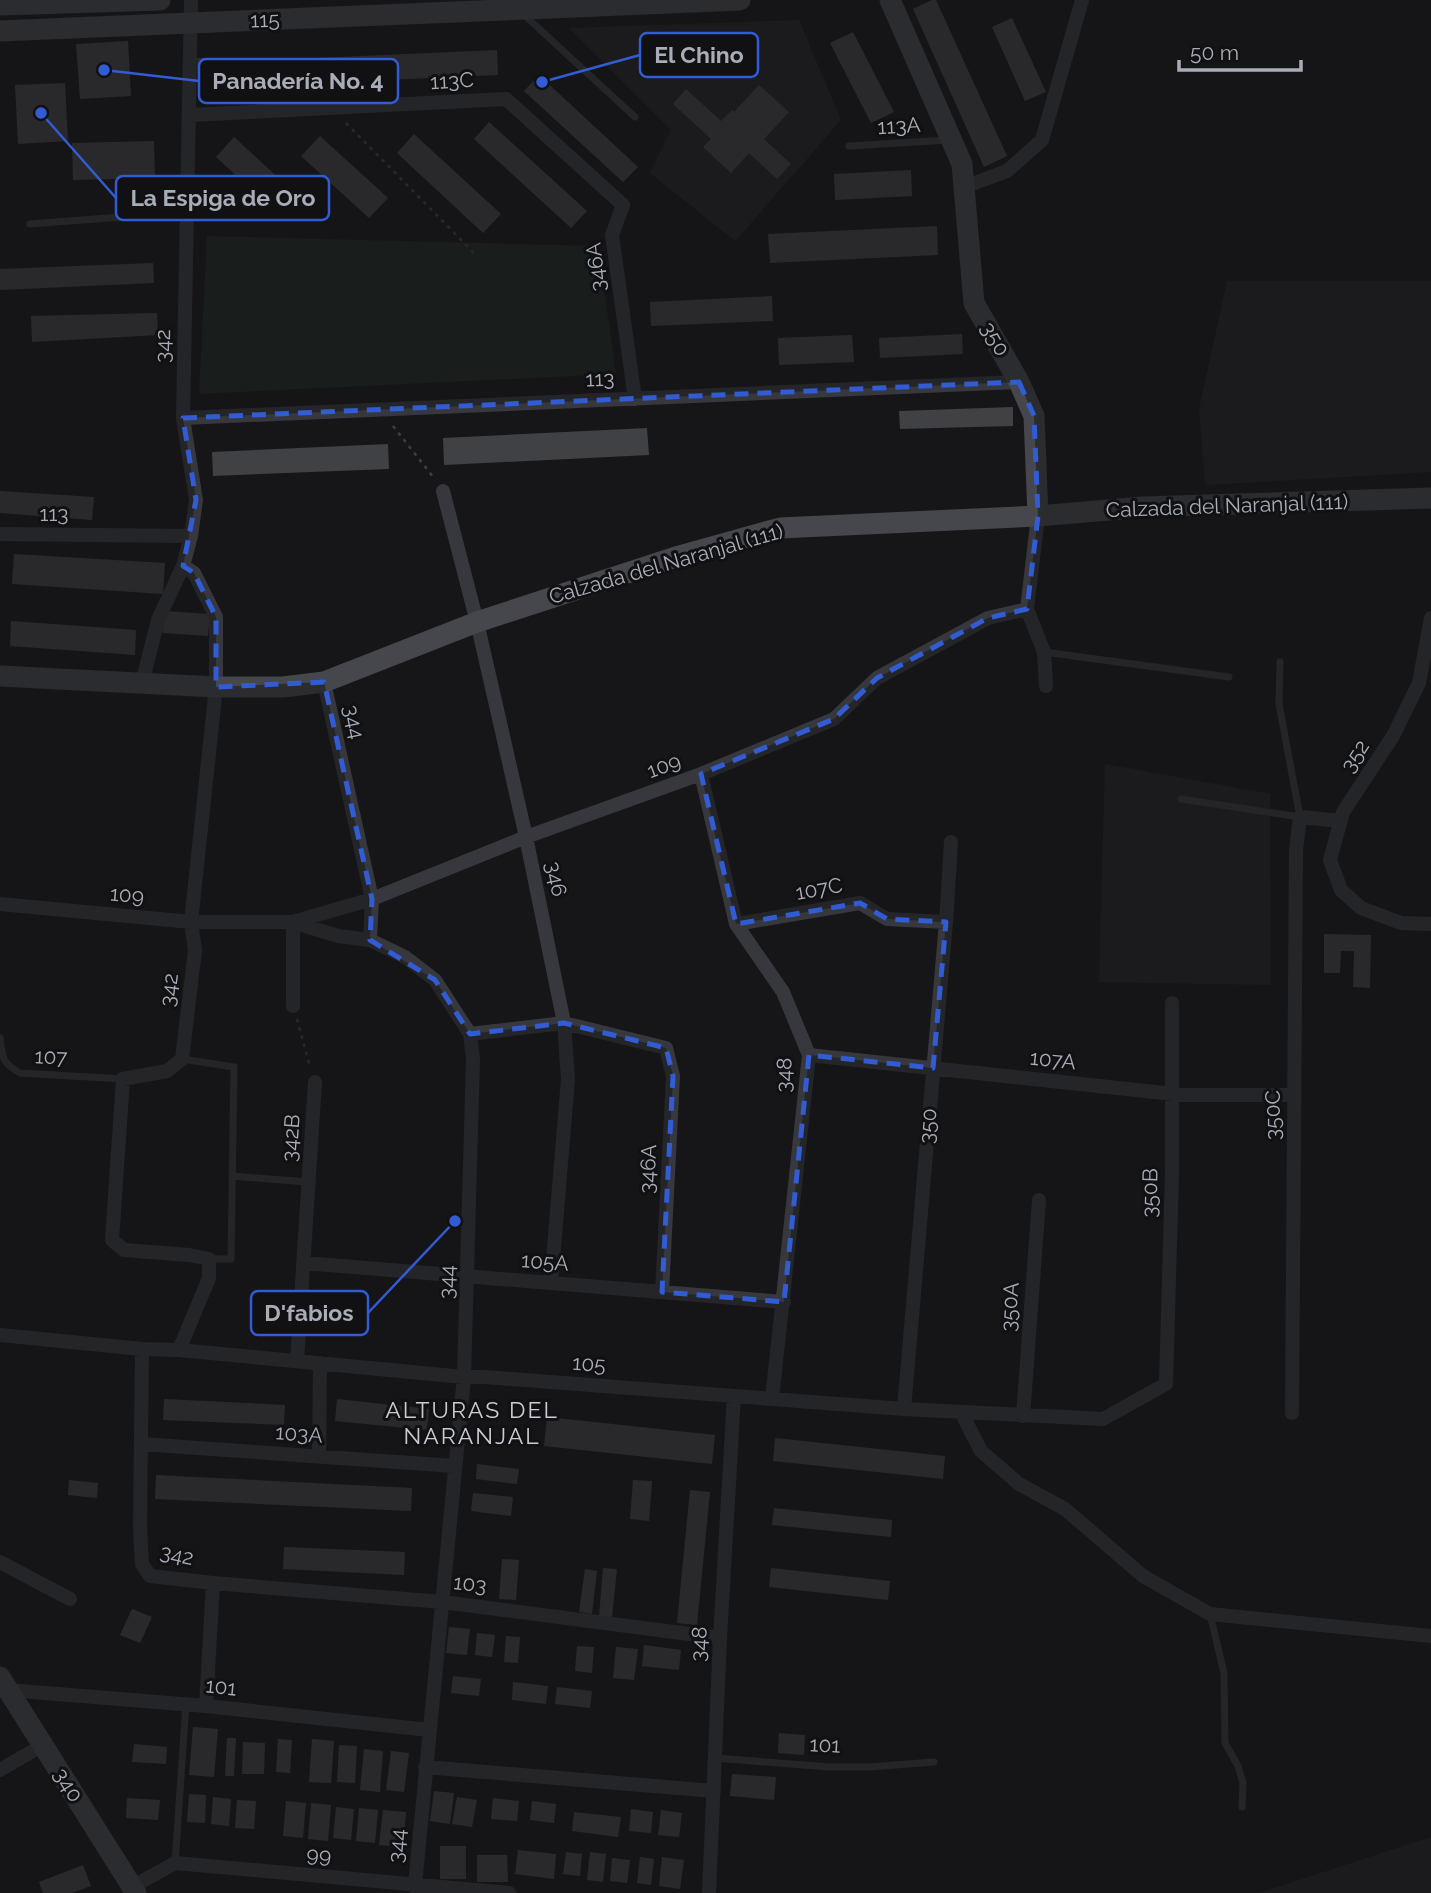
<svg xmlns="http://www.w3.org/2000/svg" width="1431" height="1893" font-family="Raleway,sans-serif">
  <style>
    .built { fill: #222225 }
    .green { fill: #1e261f }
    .building { fill: #404145 }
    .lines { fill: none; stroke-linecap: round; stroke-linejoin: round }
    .path { stroke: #3d3f44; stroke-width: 2.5; stroke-dasharray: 3.5 5; stroke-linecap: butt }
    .lane { stroke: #37383d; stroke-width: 7 }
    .street { stroke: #37383d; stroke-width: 14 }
    .secondary { stroke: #45474d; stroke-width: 21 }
    .marked { fill: none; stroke: #325cd3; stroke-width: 5; stroke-dasharray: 14 9; stroke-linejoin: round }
    .labels { text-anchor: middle; stroke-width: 6; stroke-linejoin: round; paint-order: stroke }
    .street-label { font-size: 21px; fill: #a8adb8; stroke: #111113 }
    .neighbourhood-label { font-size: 23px; letter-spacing: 2px; fill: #c9ccd4; stroke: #111113 }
    .leader { fill: none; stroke: #325cd3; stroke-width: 2.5 }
    .callout-dot { fill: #325cd3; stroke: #111113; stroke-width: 2.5 }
    .callout { fill: #111113; stroke: #325cd3; stroke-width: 2.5 }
    .callout-label { font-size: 23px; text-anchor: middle; font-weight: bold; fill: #a8adb8 }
  </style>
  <rect width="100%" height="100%" fill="#161618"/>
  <path class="built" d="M799,20L841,120L735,241L650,173L671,130L569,28Z
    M1227,281H1431V472L1205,485L1199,409Z
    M1105,764L1270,794L1271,985L1099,982Z
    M1431,1837V1893H1259Z"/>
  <path class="green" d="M207,236L598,246L616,374L199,394Z"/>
  <path class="building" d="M932,0H936L1007,156L984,167L913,9Z
    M1012,18L1046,92L1025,101L992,27Z
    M853,32L894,112L871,123L830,43Z
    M128,41L131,96L80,99L76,44Z
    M497,50L498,75L250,86L248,61Z
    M197,58H233L234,81H198Z
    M539,75L638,167L623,182L524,91Z
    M65,83L68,141L18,144L15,85Z
    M759,85L789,112L764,139L791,164L777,179L749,153L731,173L703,147L711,139L673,104L686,89L721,121L732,110L734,112Z
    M489,122L587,211L571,228L474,139Z
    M414,134L501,214L483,233L397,153Z
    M320,136L388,198L369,218L301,156Z
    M234,137L296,194L278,214L216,157Z
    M154,141L155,178L73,180L72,143Z
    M911,170L912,196L835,200L834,174Z
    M937,226L938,255L770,263L768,234Z
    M153,263L154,283L0,290V269Z
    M772,296L773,321L651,326L650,302Z
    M157,313L158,335L32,342L31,316Z
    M962,334L963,354L880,358L879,338Z
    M852,335L854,362L779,365L778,338Z
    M1013,407V426L900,429L899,411Z
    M647,428L649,455L444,465L443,438Z
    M388,444L389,469L213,476L212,452Z
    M0,491L94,497L92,520L0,513Z
    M14,554L165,563L163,594L12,584Z
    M164,611L210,614L208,636L163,633Z
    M11,621L136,630L135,655L10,646Z
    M1324,934L1371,935L1370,988L1353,987L1354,951H1341L1340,973H1324Z
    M164,1399L285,1405L284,1425L163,1420Z
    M337,1399L429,1409L427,1430L335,1421Z
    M547,1417L715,1435L712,1464L544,1446Z
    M775,1438L945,1456L943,1479L773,1461Z
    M477,1464L519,1469L517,1484L476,1479Z
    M156,1475L412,1488L411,1511L155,1499Z
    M69,1480L98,1483L97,1498L68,1495Z
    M633,1480L652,1481L649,1521L630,1519Z
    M690,1490L710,1492L697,1625L677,1623Z
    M473,1493L513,1497L511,1516L471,1511Z
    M774,1508L892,1520L891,1537L772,1525Z
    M284,1547L405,1552L404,1575L283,1569Z
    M502,1559L519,1560L516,1600L499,1599Z
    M603,1568L617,1569L612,1617L599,1616Z
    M771,1568L890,1581L888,1600L769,1587Z
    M585,1569L597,1571L592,1614L579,1612Z
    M132,1609L152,1617L140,1643L120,1635Z
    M449,1627L470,1629L467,1655L446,1653Z
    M477,1633L495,1635L492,1657L475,1655Z
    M506,1636L520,1637L518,1663L504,1662Z
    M644,1645L681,1650L679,1670L642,1666Z
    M577,1646L594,1647L592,1673L575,1671Z
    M616,1647L638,1649L634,1680L613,1678Z
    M453,1676L481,1679L479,1696L451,1693Z
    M513,1682L548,1686L546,1704L512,1700Z
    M557,1687L592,1691L590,1708L555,1704Z
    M193,1727L218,1729L214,1777L189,1775Z
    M779,1733L805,1735L804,1755L778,1753Z
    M227,1738H236L234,1776H225Z
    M278,1739L292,1740L290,1773L276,1772Z
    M312,1739L334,1741L331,1783L309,1782Z
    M243,1742L265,1743L264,1774H242Z
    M134,1744L167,1747L166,1764L132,1762Z
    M339,1745L357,1746L355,1783L337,1782Z
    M364,1749L383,1751L380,1792L360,1790Z
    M391,1751L409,1753L404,1792L386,1790Z
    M732,1774L776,1777L774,1800L730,1796Z
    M434,1791L454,1793L450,1824L430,1821Z
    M189,1794L206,1795L205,1823L187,1822Z
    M213,1797L231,1799L229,1826L211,1824Z
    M457,1797L477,1800L472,1827L452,1824Z
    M127,1798L160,1800L158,1820L126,1818Z
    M493,1798L519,1801L517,1821L491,1819Z
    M237,1800L256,1801L254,1829L235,1828Z
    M286,1801L306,1803L303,1838L283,1836Z
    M532,1801L556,1804L554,1823L530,1820Z
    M311,1803L331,1805L328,1841L308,1839Z
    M336,1807L354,1809L351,1840L333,1838Z
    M359,1808L378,1810L375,1843L356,1841Z
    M631,1809L653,1812L651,1833L629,1831Z
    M383,1810L406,1812L403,1847L379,1845Z
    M661,1810L682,1813L679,1837L658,1835Z
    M574,1812L621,1817L618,1837L572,1831Z
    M440,1846H466V1879H440Z
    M518,1850L556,1854L554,1879L515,1874Z
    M566,1852L582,1854L580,1876L563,1874Z
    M590,1852L606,1854L603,1882L587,1880Z
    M477,1855H507L508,1882H477Z
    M640,1857L654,1859L651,1885L637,1883Z
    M662,1857L684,1860L680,1889L659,1886Z
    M612,1858L630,1860L627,1883L610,1881Z
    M83,1865L91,1886L72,1893H43L39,1882Z"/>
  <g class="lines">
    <path class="path" d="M346,123L474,253
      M393,426L434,478
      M297,1019L310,1067"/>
    <path class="lane" d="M522,13L635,117
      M849,146L948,140
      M30,224L187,212
      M1044,652L1229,677
      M1181,799L1300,817L1279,704L1280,662
      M0,1038C2,1057 2,1063 20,1073L123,1079
      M182,1059L234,1067L231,1259H209
      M232,1176L308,1182
      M1210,1614L1224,1673L1225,1743L1238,1766L1243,1783L1242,1807
      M715,1758L829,1767H869L934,1762
      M175,1863L186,1704"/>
    <path class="street" d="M190,115L506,99L623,205L612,235L635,399
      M964,187L1007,171L1042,140L1082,0
      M183,418L1019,382
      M443,491L477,622L526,837L564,1023L568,1079L551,1283
      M1038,516L1027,609L1044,652L1046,686
      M0,534L191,536
      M1431,618L1419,683L1393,736L1343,812L1330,860L1341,890L1361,908L1401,923L1431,924
      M324,682L372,899L370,940L405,957L435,980L470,1034L473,1059L464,1377L415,1885L417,1893
      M142,683L158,620L183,566L191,536L196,500L183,418L191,0
      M701,774L736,924L783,992L809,1055L772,1399
      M0,904L191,922H293L338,936L370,940
      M736,924L860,903L887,919L946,922
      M293,1006V922L372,899L526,837L701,774L834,719L877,678L988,618L1027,609
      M470,1034L564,1023L666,1048L673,1076L662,1292
      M809,1055L1183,1095H1294
      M304,1263L784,1302
      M0,1335L142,1349L179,1350L464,1377H485L904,1409L1103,1419L1166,1384L1172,1174V1003
      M142,1349L140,1528L142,1564L150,1576L213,1583L442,1602L720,1638
      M179,1350L209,1278V1259L189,1255L124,1250L112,1240L123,1079L167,1071L182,1059L195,950L191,922L216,687V617L194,573L183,566
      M297,1361L315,1082
      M904,1409L946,922L951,842
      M961,1412L981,1451L1019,1484L1065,1509L1143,1576L1210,1614L1431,1636
      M1292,1413L1296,850L1300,817L1341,821
      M1023,1416L1039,1200
      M141,1444L454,1466
      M319,1456L320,1363
      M0,1562L70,1599
      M8,1690L206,1706L429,1730
      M206,1706L213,1583
      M425,1767L714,1791
      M0,1770L43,1745
      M132,1887L175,1863L509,1893
      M709,1893L720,1638L734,1396"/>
    <path class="secondary" d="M890,0L962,164L974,303L1019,382L1034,416L1038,516
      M0,5L160,0
      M0,31L740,0
      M0,676L216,687H283L324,682L477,622L679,556L780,528L1038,516L1143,507L1431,498
      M0,1677L136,1893"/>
  </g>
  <path d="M0 0H1431V1893H0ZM1019,382L1034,416L1038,516L1027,609L988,618L877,678L834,719L701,774L736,924L860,903L887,919L946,922L933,1068L809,1055L784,1302L662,1292L673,1076L666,1048L564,1023L470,1034L435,980L370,940L372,899L324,682L216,687V617L194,573L183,566L196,500L183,418Z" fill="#161618" fill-opacity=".55" fill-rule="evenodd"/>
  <path class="marked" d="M1019,382L1034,416L1038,516L1027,609L988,618L877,678L834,719L701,774L736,924L860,903L887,919L946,922L933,1068L809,1055L784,1302L662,1292L673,1076L666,1048L564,1023L470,1034L435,980L370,940L372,899L324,682L216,687V617L194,573L183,566L196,500L183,418Z"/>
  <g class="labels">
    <g class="street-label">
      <text transform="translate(265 20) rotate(-2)" y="7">115</text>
      <text transform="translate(452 81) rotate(-3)" y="7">113C</text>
      <text transform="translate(899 126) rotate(-3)" y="7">113A</text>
      <text transform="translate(596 267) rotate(-96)" y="7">346A</text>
      <text transform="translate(995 339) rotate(60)" y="7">350</text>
      <text transform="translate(163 346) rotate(-89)" y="7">342</text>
      <text transform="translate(600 379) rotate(-2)" y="7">113</text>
      <text transform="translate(1227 506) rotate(-2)" y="7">Calzada del Naranjal (111)</text>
      <text x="54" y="521">113</text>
      <text transform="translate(666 564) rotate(-16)" y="7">Calzada del Naranjal (111)</text>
      <text transform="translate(354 722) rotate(78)" y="7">344</text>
      <text transform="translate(1355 756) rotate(-57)" y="7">352</text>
      <text transform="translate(664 766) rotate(-20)" y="7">109</text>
      <text transform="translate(556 879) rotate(78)" y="7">346</text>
      <text transform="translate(819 889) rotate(-10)" y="7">107C</text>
      <text transform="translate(127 895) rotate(5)" y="7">109</text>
      <text transform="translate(169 990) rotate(-83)" y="7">342</text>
      <text transform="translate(51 1057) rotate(3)" y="7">107</text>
      <text transform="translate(1053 1060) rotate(6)" y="7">107A</text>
      <text transform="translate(784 1075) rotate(-88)" y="7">348</text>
      <text transform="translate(1273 1115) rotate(-90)" y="7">350C</text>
      <text transform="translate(928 1126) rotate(-85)" y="7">350</text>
      <text transform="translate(291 1138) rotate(-86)" y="7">342B</text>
      <text transform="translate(648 1169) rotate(-87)" y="7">346A</text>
      <text transform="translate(1150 1193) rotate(-89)" y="7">350B</text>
      <text transform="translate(545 1262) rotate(4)" y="7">105A</text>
      <text transform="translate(447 1282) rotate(-88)" y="7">344</text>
      <text transform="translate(1010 1307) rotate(-86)" y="7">350A</text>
      <text transform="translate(589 1364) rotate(4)" y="7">105</text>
      <text transform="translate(299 1434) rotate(4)" y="7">103A</text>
      <text transform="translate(177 1555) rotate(12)" y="7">342</text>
      <text transform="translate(470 1584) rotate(7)" y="7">103</text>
      <text transform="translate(699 1644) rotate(-87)" y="7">348</text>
      <text transform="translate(221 1687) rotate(6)" y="7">101</text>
      <text transform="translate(825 1745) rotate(3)" y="7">101</text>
      <text transform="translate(68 1785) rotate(58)" y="7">340</text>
      <text transform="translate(397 1846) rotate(-85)" y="7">344</text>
      <text transform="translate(319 1855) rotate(5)" y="7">99</text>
    </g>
    <g class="neighbourhood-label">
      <text x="472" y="1418">ALTURAS DEL<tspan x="472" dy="26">NARANJAL</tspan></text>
    </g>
  </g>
  <path class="leader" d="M542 82L640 55M104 70L199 81M41 113L116 198M455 1221L368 1313"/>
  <g class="callout-dot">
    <circle cx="542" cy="82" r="7"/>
    <circle cx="104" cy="70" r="7"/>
    <circle cx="41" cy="113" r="7"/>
    <circle cx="455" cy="1221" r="7"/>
  </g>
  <g class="callout">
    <rect x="640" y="33" width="118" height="44" rx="7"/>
    <rect x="199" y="59" width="199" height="44" rx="7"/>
    <rect x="116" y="176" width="213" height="44" rx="7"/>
    <rect x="251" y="1291" width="117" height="44" rx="7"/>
  </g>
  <g class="callout-label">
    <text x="699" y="63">El Chino</text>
    <text x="298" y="89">Panadería No. 4</text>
    <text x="223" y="206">La Espiga de Oro</text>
    <text x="309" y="1321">D'fabios</text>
  </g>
  <path d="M1179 60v10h122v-10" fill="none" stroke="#a8adb8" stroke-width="3.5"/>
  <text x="1190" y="60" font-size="21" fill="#a8adb8" stroke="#111113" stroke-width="5" paint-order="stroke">50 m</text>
</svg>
